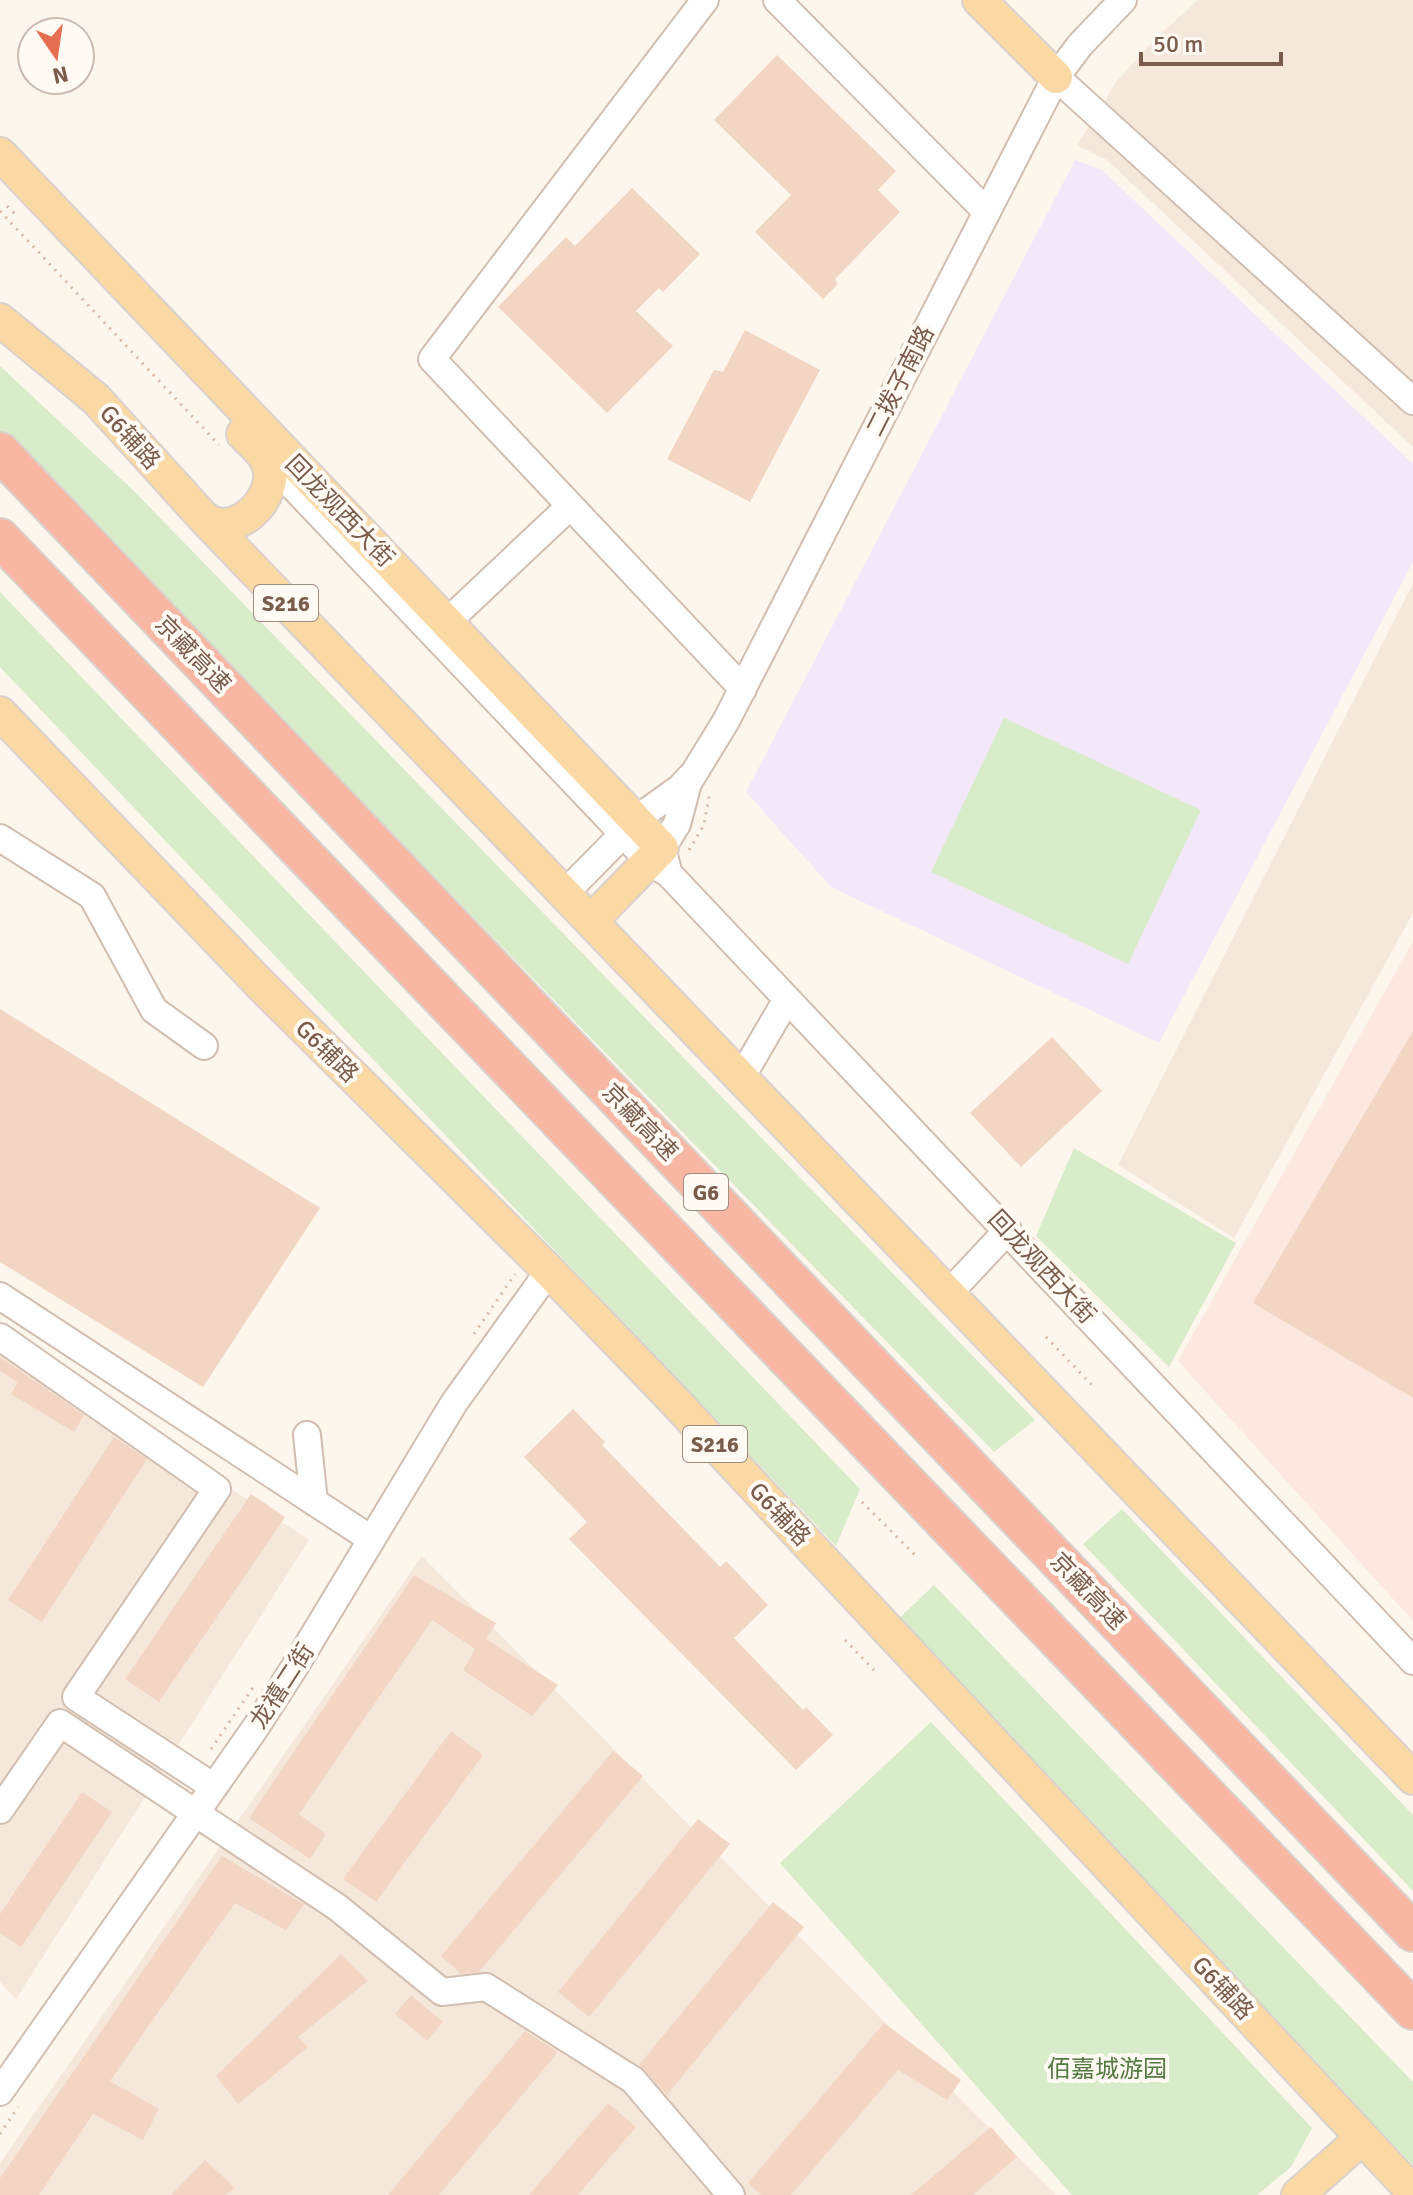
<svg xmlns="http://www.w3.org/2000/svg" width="1413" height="2195" font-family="Signika,'Noto Sans SC',sans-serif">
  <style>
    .residential { fill: #f5e8da }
    .commercial { fill: #fde8e0 }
    .education { fill: #f3e8fa }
    .green { fill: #d8ecc9 }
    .building { fill: #f3d5c3 }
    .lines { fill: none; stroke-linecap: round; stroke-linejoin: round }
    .minor-casing { stroke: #d1beb0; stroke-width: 30 }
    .major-casing { stroke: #dad1cd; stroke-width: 36 }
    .highway-casing { stroke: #dad1cd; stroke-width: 42 }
    .path { stroke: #d9b8a5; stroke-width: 3; stroke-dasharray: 2 6; stroke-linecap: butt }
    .minor { stroke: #fff; stroke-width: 26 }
    .major { stroke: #fbd9a5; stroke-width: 32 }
    .highway { stroke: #f7b7a3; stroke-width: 38 }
    .labels { text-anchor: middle; stroke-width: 8; stroke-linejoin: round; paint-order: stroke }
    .shield { fill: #fffaf3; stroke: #a28b7f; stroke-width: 2 }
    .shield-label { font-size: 22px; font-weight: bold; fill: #7a5c4d }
    .street-label { font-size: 24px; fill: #7a5c4d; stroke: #fffaf3 }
    .park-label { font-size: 24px; fill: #537a41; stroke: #fffaf3 }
  </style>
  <rect width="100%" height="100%" fill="#fdf6ec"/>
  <path class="residential" d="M1198,0H1413V447L1107,160L1077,145L1117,81L1156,38Z
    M1413,583V913L1234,1238L1118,1165Z
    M0,1337L309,1540L16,1999L0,1982Z
    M422,1556L1056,2195H0V2163Z"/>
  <path class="commercial" d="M1413,941V1621L1178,1361Z"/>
  <path class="education" d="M1075,160L1102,170L1413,464V562L1159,1043L831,887L746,792Z"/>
  <path class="green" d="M0,366L135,492L1035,1420L994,1452L0,431Z
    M0,592L860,1489L836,1546L0,667Z
    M1004,718L1201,810L1128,964L931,872Z
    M1074,1148L1236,1243L1169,1367L1036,1236Z
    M1122,1509L1413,1815V1891L1083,1544Z
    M934,1585L1413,2082V2165L892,1625Z
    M931,1722L1312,2128L1291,2167L1257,2195H1072L780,1863Z"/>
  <path class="building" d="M777,55L896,171L878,190L900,212L835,279L838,284L823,299L755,232L791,195L714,120Z
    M632,188L700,254L663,292L659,288L636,311L673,346L607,413L498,307L566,237L575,246Z
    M745,330L820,370L750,502L667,459L714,370L723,372Z
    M0,1009L320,1208L203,1387L0,1262Z
    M1413,1031V1398L1253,1303Z
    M1052,1037L1102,1091L1021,1167L970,1113Z
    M0,1357L84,1415L74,1432L11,1394L18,1382L0,1371Z
    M573,1409L605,1442L602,1445L720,1567L726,1561L768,1605L734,1638L803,1710L806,1707L833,1735L796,1770L569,1539L587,1522L524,1457Z
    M114,1437L147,1459L42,1622L8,1600Z
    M251,1494L285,1517L159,1702L125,1679Z
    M414,1575L496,1623L486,1639L558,1685L532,1716L463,1670L475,1649L432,1620L299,1814L326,1834L310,1859L249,1818Z
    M451,1731L483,1755L376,1902L343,1879Z
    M613,1751L643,1776L479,1972L461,1974L441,1956Z
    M82,1792L112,1812L21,1947L0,1933V1914Z
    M698,1819L730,1844L589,2017L558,1992Z
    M222,1856L304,1904L286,1930L235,1903L110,2081L159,2109L143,2140L93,2114L39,2195H0V2178Z
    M773,1902L804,1927L667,2095L639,2065Z
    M341,1954L368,1981L298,2037L308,2047L238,2104L216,2076Z
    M411,1995L443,2022L427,2041L395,2014Z
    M884,2023L961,2080L947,2100L898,2070L791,2195H761L748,2183Z
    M525,2031L558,2052L439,2195H388Z
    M608,2103L636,2127L578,2195H529Z
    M991,2127L1017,2157L973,2195H911Z
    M205,2160L235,2188L226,2195H171Z"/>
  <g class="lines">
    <g class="minor-casing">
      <path id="minor" d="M705,0L432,359L743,689
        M777,0L987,212
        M1056,77L1413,401
        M263,455L649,861L669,874L1413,1661
        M447,622L570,506
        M0,838L92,896L154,1010L204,1046
        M667,867L662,848L677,824L688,783L726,721L1056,77L1080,45L1123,0
        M564,894L642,815L680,788L690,777
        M741,1078L787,999
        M948,1294L1008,1230
        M0,1296L371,1539
        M0,1337L217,1489L76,1697L214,1787
        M307,1435L314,1502
        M0,1810L60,1723L337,1907L442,1992L486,1987L633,2080L731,2195
        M0,2092L256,1727L294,1668L454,1403L549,1271"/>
    </g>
    <g class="major-casing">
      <path id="major" d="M979,0L1056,77
        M0,154L662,848L591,921
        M0,320L96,399L203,517L1413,1778
        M203,517C233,544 281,496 268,464C264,452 252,443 243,434
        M0,713L263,987L549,1271L666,1392L1413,2192
        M1298,2195L1362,2138"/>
    </g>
    <g class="highway-casing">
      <path id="highway" d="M0,452L1413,1932
        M0,538L1413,2010"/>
    </g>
    <path class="path" d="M7,206L16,215
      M0,211L219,445
      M689,850L704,825L710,791
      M474,1334L515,1274
      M1046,1337L1092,1385
      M862,1502L916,1556
      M845,1640L874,1670
      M211,1749L254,1686
      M0,2134L18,2107"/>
    <use href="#minor" class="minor"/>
    <use href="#major" class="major"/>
    <use href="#highway" class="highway"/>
  </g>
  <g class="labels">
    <g class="shield">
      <rect x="254" y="585" width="64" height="36" rx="6"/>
      <rect x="684" y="1174" width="44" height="36" rx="6"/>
      <rect x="683" y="1426" width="64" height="36" rx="6"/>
    </g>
    <g class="shield-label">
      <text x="286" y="611">S216</text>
      <text x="706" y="1200">G6</text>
      <text x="715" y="1452">S216</text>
    </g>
    <g class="street-label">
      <text transform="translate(900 381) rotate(-63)" y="8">二拨子南路</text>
      <text transform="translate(130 437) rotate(48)" y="8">G6辅路</text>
      <text transform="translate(340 511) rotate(46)" y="8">回龙观西大街</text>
      <text transform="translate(193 654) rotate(46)" y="8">京藏高速</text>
      <text transform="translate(327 1051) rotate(45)" y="8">G6辅路</text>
      <text transform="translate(640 1122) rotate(46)" y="8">京藏高速</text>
      <text transform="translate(1042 1267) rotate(47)" y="8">回龙观西大街</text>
      <text transform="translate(780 1514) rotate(47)" y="8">G6辅路</text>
      <text transform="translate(1088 1591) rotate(46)" y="8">京藏高速</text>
      <text transform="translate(282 1686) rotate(-57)" y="8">龙禧二街</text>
      <text transform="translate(1223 1988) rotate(47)" y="8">G6辅路</text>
    </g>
    <g class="park-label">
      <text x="1107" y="2077">佰嘉城游园</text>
    </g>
  </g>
  <g transform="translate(56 56) rotate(167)"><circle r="38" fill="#fffaf3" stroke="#cabbb1" stroke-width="2"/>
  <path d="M0-6L14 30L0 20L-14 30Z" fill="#e76f51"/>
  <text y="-12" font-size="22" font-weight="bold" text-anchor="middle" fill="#7a5c4d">N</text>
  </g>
  <path d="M1141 52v12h140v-12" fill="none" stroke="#7a5c4d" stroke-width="4"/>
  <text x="1153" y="52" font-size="24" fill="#7a5c4d" stroke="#fffaf3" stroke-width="6" paint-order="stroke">50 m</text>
</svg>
